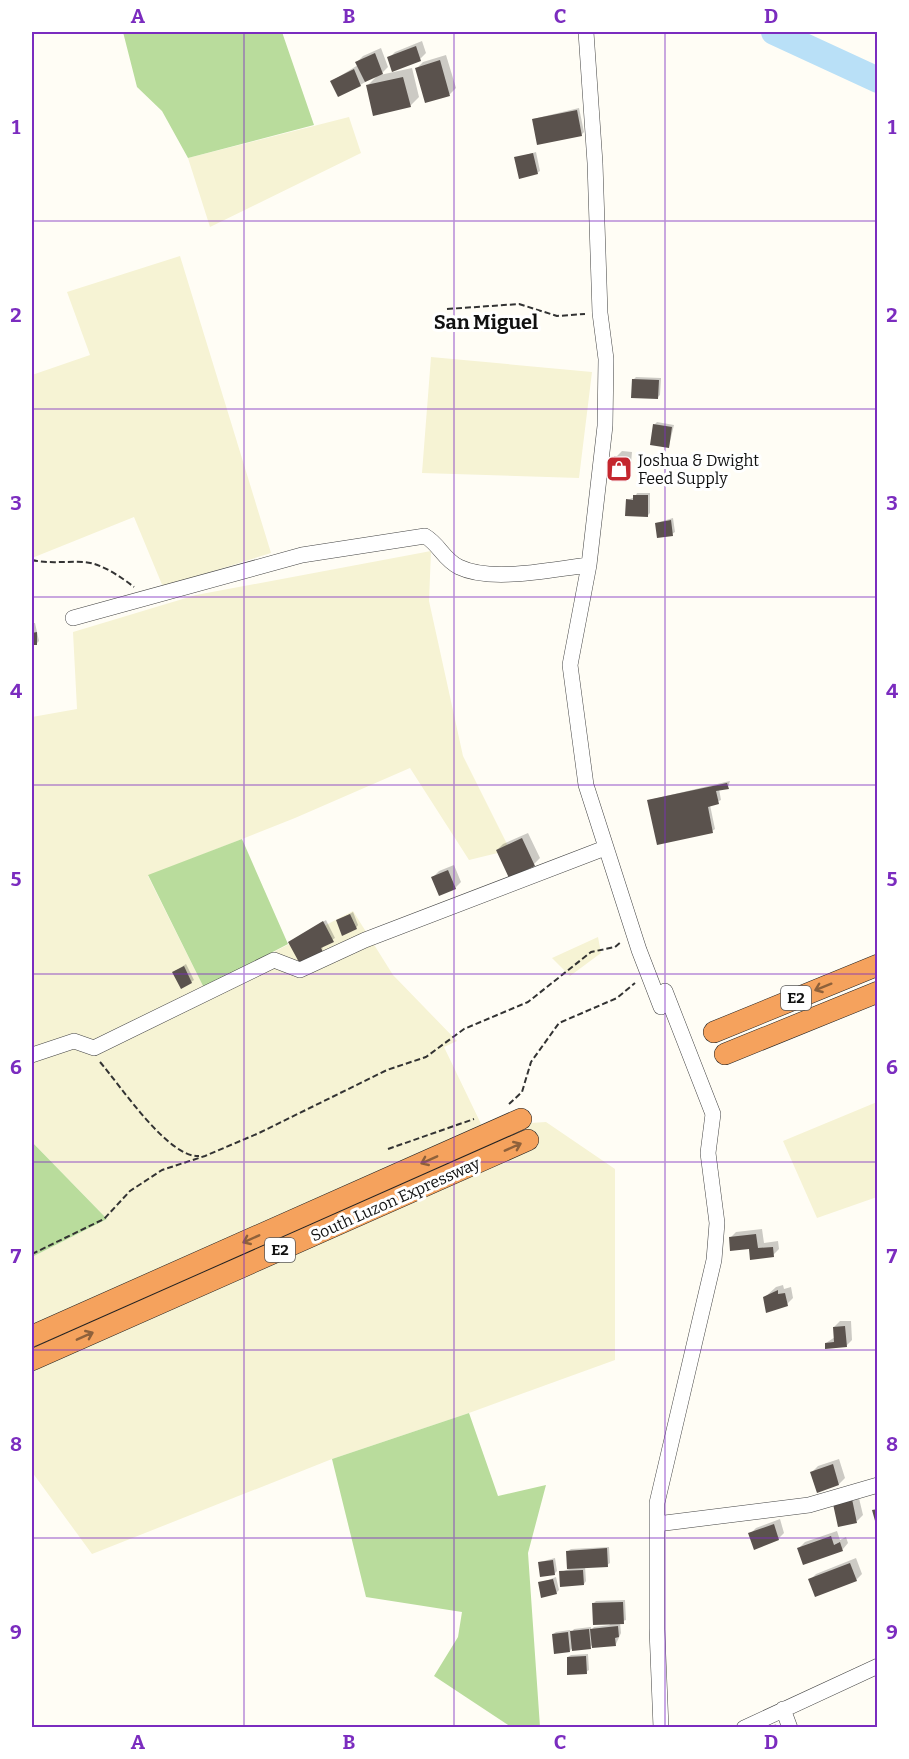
<svg xmlns="http://www.w3.org/2000/svg" width="909" height="1759" font-family="Bitter,serif">
  <style>
    .farmland { fill: #f6f3d4 }
    .forest { fill: #b9dc9c }
    .shadow { fill: #0003 }
    .lines { fill: none; stroke-linecap: round; stroke-linejoin: round }
    .river { stroke: #b9e0f7; stroke-width: 26 }
    .building { fill: #5a524d }
    .minor-casing { stroke: #444; stroke-width: 16 }
    .highway-casing { stroke: #222; stroke-width: 22 }
    .path { stroke: #333; stroke-width: 2; stroke-dasharray: 6 3; stroke-linecap: butt }
    .minor { stroke: #fff; stroke-width: 15 }
    .highway { stroke: #f5a25d; stroke-width: 21 }
    .oneway { stroke: #8e613b }
    .grid { fill: none; stroke: #7b2cbf; stroke-width: 1.5; stroke-opacity: 0.55 }
    .labels { text-anchor: middle; stroke-width: 6; stroke-linejoin: round; paint-order: stroke }
    .shield { fill: #fff; stroke: #585858; stroke-width: 1.5 }
    .shield-label { font-size: 15px; font-weight: bold; fill: #111 }
    .poi-label { font-size: 16px; fill: #111; stroke: #fff; text-anchor: start }
    .street-label { font-size: 16px; fill: #111; stroke: #fff }
    .quarter-label { font-size: 20px; font-weight: bold; fill: #111; stroke: #fff }
    .neatline { fill: none; stroke: #7b2cbf; stroke-width: 2 }
    .grid-label { font-size: 20px; text-anchor: middle; font-weight: bold; fill: #7b2cbf }
  </style>
  <rect width="100%" height="100%" fill="#fffdf5"/>
  <path class="farmland" d="M349,117L361,153L210,227L188,158Z
    M180,256L271,553L163,587L134,517L32,558V375L90,355L67,292Z
    M431,357L592,372L579,478L422,473Z
    M431,551L429,601L463,756L510,850L469,860L410,768L295,818L148,876L204,988L353,911L393,975L457,1041L444,1047L482,1126L546,1122L615,1169V1360L469,1413L332,1459L92,1554L32,1472V1257L107,1219L32,1142V717L77,709L73,632L196,595Z
    M598,937L601,953L570,976L552,958Z
    M877,1102V1197L817,1218L783,1141Z"/>
  <path class="forest" d="M123,32H282L314,125L188,158L162,111L137,87Z
    M242,839L288,944L204,988L148,875Z
    M32,1142L107,1219L32,1257Z
    M469,1413L498,1496L546,1485L528,1553L540,1727H511L434,1676L458,1637L462,1612L366,1597L332,1459Z"/>
  <path class="shadow" d="M422,41L426,53L420,59L389,58L395,52Z
    M381,48L388,67L380,75L412,68L419,97L410,106L368,85L378,75L360,85L332,81L358,65L357,62L363,56Z
    M446,55L456,88L450,94L426,101L417,68L423,62Z
    M579,108L584,132L581,135L533,119Z
    M536,152L540,171L537,173L516,158Z
    M636,377L661,378L660,395L658,397L633,380Z
    M657,422L674,425L669,446L654,425Z
    M622,451L632,452L630,474L624,480L616,457Z
    M637,493H650V513L647,516L627,500L635,497Z
    M673,518L675,532L672,534L656,523Z
    M32,623H35L39,641L37,643L32,644Z
    M730,781L728,787L719,789L721,800L710,805L715,829L712,831L649,800Z
    M528,833L540,858L534,864L497,850L503,844Z
    M454,865L461,882L455,888L433,877L439,871Z
    M353,912L358,925L356,928L337,921Z
    M326,920L335,938L323,945L322,951L290,942Z
    M186,964L194,980L191,982L174,972Z
    M762,1229L764,1243L778,1241L779,1249L773,1255L730,1238L736,1232Z
    M783,1285L784,1289L791,1287L793,1298L787,1304L764,1298L776,1287Z
    M840,1321H851L852,1340L846,1346L826,1343L835,1337L834,1327Z
    M839,1459L845,1478L839,1484L812,1472L818,1466Z
    M858,1494L863,1515L857,1521L840,1498Z
    M780,1519L784,1533L778,1539L750,1534L756,1528Z
    M837,1531L840,1540L846,1537L848,1543L843,1549L804,1563L799,1548L805,1542Z
    M609,1547L610,1563L607,1565L585,1566L586,1581L584,1584L561,1572L569,1569L568,1551L571,1549Z
    M555,1558L557,1571L554,1574L540,1562Z
    M856,1558L862,1574L856,1580H810L816,1574Z
    M556,1577L559,1590L556,1593L540,1583Z
    M625,1600L626,1620L620,1622L621,1633L616,1644L573,1647L570,1651L553,1634L556,1632L570,1630L571,1633L574,1629L591,1627V1630L594,1627L610,1625L594,1603L596,1601Z
    M588,1654L589,1670L586,1672L568,1657L571,1655Z
    M776,1724L777,1728H767Z"/>
  <g class="lines">
    <path class="river" d="M774,32L878,80"/>
  </g>
  <path class="building" d="M416,46L421,61L392,72L387,57Z
    M375,53L383,74L365,82L355,62Z
    M440,60L450,96L425,103L415,68Z
    M354,69L361,86L338,97L330,81Z
    M403,77L411,107L373,116L366,85Z
    M577,110L582,136L537,145L532,119Z
    M533,153L538,174L519,179L514,157Z
    M632,379L659,380L658,399L631,398Z
    M653,424L672,427L669,448L650,445Z
    M614,456L627,458L624,481L612,480Z
    M633,495H648V517L625,516L626,499L633,500Z
    M671,520L673,536L657,538L655,523Z
    M37,632V645H32V633Z
    M727,783L729,789L716,791L719,804L708,807L713,833L657,845L647,800Z
    M522,838L535,866L509,878L496,850Z
    M448,870L456,889L439,896L431,877Z
    M350,914L357,929L342,936L336,920Z
    M323,921L334,942L321,948L323,952L300,964L288,942Z
    M184,966L192,983L181,989L172,972Z
    M756,1234L758,1248L773,1247L774,1257L750,1260L749,1249L730,1251L729,1237Z
    M778,1290V1294L785,1293L788,1306L766,1313L763,1297Z
    M845,1326L847,1347L825,1349V1343L834,1342L833,1327Z
    M833,1464L839,1485L817,1493L810,1472Z
    M852,1499L857,1523L838,1527L833,1504Z
    M878,1509V1527L877,1528L872,1510Z
    M774,1524L779,1540L754,1550L748,1533Z
    M831,1536L834,1545L840,1542L843,1551L803,1565L797,1548Z
    M607,1548L608,1567L567,1569L566,1551Z
    M553,1560L555,1575L540,1577L538,1562Z
    M850,1563L857,1581L815,1597L808,1579Z
    M583,1570L584,1585L560,1587L559,1571Z
    M553,1579L557,1594L541,1598L538,1582Z
    M623,1602L624,1624L593,1625L592,1603Z
    M618,1626L619,1637L615,1638L616,1646L592,1648L590,1629Z
    M589,1629L591,1649L572,1651L570,1631Z
    M568,1632L570,1652L554,1654L552,1634Z
    M586,1656L587,1674L567,1675V1657Z"/>
  <g class="lines">
    <g class="minor-casing">
      <path id="minor" d="M586,32L595,163L600,313L606,359L605,426L589,565L570,665L586,785L639,950L661,1007
        M73,618L302,555L425,536C440,545 443,559 459,567C492,583 552,569 589,565
        M32,1055L74,1041L94,1048L274,960L300,970L365,940L605,848
        M657,1524L809,1505L878,1485
        M783,1709L790,1728
        M661,1728L657,1629V1503L714,1260L717,1223L708,1153L713,1114L665,991
        M744,1728L878,1666"/>
    </g>
    <g class="highway-casing">
      <path id="highway" d="M714,1032L878,965
        M725,1054L878,992
        M32,1336L521,1119
        M32,1360L528,1140"/>
    </g>
    <path class="path" d="M447,309L519,304L557,316L585,314
      M32,560C49,564 66,561 84,562C101,563 121,577 134,587
      M100,1062C120,1085 168,1158 199,1156
      M509,1104L522,1092L531,1062L559,1023L617,998L635,983
      M388,1149L474,1119
      M32,1254L104,1219L130,1191L162,1170L205,1156L259,1133L387,1070L426,1057L464,1029L528,1002L591,952L615,947L621,942"/>
    <use href="#minor" class="minor"/>
    <use href="#highway" class="highway"/>
  </g>
  <defs><path id="oneway-shaft" d="M-6 0H5M1.5-3L5.5 0L1.5 3" fill="none" stroke-width="1.6" stroke-linecap="round" stroke-linejoin="round" transform="scale(1.5)"/></defs>
  <g class="oneway">
    <use href="#oneway-shaft" transform="translate(823 987) rotate(158)"/>
    <use href="#oneway-shaft" transform="translate(513 1147) rotate(-24)"/>
    <use href="#oneway-shaft" transform="translate(429 1160) rotate(156)"/>
    <use href="#oneway-shaft" transform="translate(251 1239) rotate(156)"/>
    <use href="#oneway-shaft" transform="translate(85 1336) rotate(-24)"/>
  </g>
  <path class="grid" d="M244,32V1728M454,32V1728M665,32V1728M32,221H878M32,409H878M32,597H878M32,785H878M32,974H878M32,1162H878M32,1350H878M32,1538H878"/>
  <defs>
    <g id="shop-square" transform="scale(1.35)"><rect x="-9" y="-9" width="18" height="18" rx="4" fill="#c4262e" stroke="#fff"/><path d="M-5-2.5h2.3a2.7 3.5 0 0 1 5.4 0H5L5.5 6h-11ZM-1.5-2.5h3a1.5 2.3 0 0 0-3 0Z" fill="#fff"/></g>
  </defs>
  <g fill-rule="evenodd">
    <use href="#shop-square" x="619" y="469"/>
  </g>
  <g class="labels">
    <g class="shield">
      <rect x="781" y="986" width="30" height="24" rx="4.5"/>
      <rect x="265" y="1238" width="30" height="24" rx="4.5"/>
    </g>
    <g class="shield-label">
      <text x="796" y="1003">E2</text>
      <text x="280" y="1255">E2</text>
    </g>
    <g class="poi-label">
      <text x="638" y="466">Joshua &amp; Dwight<tspan x="638" dy="18">Feed Supply</tspan></text>
    </g>
    <g class="street-label">
      <text transform="translate(395 1199) rotate(-24)" y="6">South Luzon Expressway</text>
    </g>
    <g class="quarter-label">
      <text x="486" y="329">San Miguel</text>
    </g>
  </g>
  <rect width="909" height="1759" fill="none" stroke="#ffffff" stroke-width="66"/>
  <rect x="33" y="33" width="843" height="1693" class="neatline"/>
  <g class="grid-label">
    <text x="138" y="23">A</text>
    <text x="349" y="23">B</text>
    <text x="560" y="23">C</text>
    <text x="771" y="23">D</text>
    <text x="16" y="134">1</text>
    <text x="892" y="134">1</text>
    <text x="16" y="322">2</text>
    <text x="892" y="322">2</text>
    <text x="16" y="510">3</text>
    <text x="892" y="510">3</text>
    <text x="16" y="698">4</text>
    <text x="892" y="698">4</text>
    <text x="16" y="886">5</text>
    <text x="892" y="886">5</text>
    <text x="16" y="1074">6</text>
    <text x="892" y="1074">6</text>
    <text x="16" y="1263">7</text>
    <text x="892" y="1263">7</text>
    <text x="16" y="1451">8</text>
    <text x="892" y="1451">8</text>
    <text x="16" y="1639">9</text>
    <text x="892" y="1639">9</text>
    <text x="138" y="1749">A</text>
    <text x="349" y="1749">B</text>
    <text x="560" y="1749">C</text>
    <text x="771" y="1749">D</text>
  </g>
</svg>
